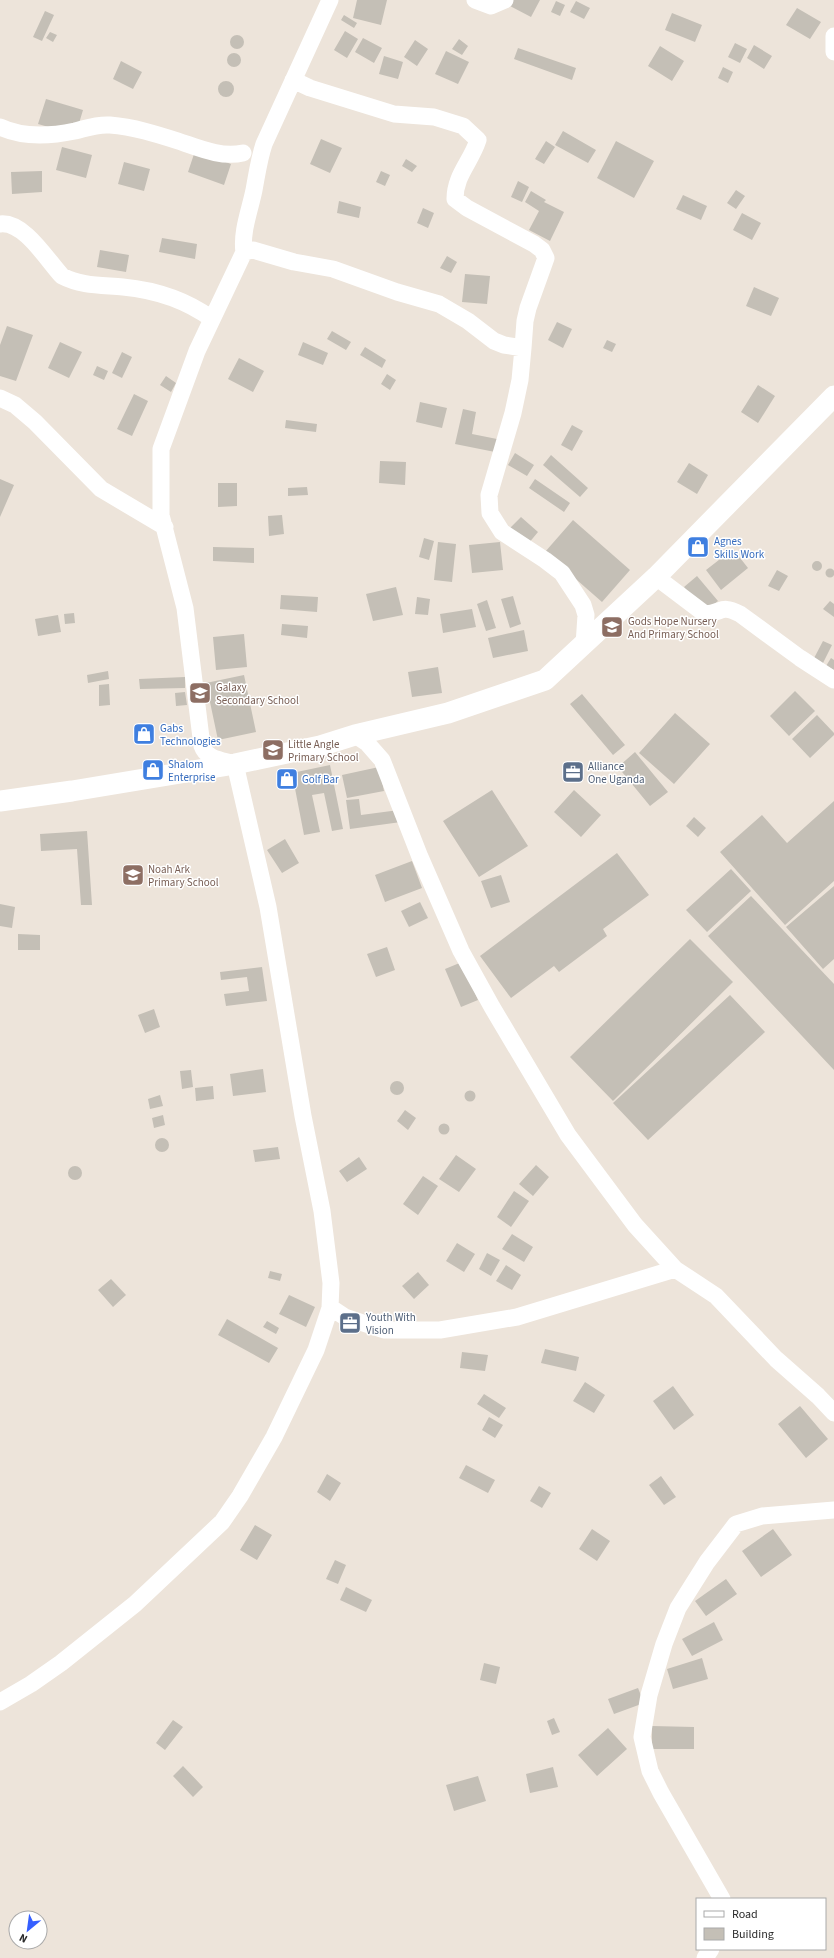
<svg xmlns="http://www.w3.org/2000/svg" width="834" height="1958" font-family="'Source Sans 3',sans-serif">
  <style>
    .building { fill: #c4bfb6 }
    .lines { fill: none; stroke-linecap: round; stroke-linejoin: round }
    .minor { stroke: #fff; stroke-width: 17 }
    .tertiary { stroke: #fff; stroke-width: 21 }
    .labels { text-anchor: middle; stroke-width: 3; stroke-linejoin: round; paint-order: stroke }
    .shop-label { font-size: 11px; fill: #366cbe; stroke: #fff; text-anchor: start }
    .education-label { font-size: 11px; fill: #785e54; stroke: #fff; text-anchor: start }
    .service-label { font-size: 11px; fill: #4e5e75; stroke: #fff; text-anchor: start }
  </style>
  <rect width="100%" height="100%" fill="#ede4da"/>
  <path class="building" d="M357,0H387L381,25L353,18Z
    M513,0H540L531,17L510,6Z
    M556,1L565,5L560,16L551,12Z
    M576,1L590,8L584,19L570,12Z
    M797,8L821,22L810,39L786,25Z
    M45,11L54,15L42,41L33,37Z
    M672,13L702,25L695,42L665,30Z
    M344,15L357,23L354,28L341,20Z
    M345,31L358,39L347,58L334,50Z
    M50,32L57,35L53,42L46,38Z
    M230 42a7 7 0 1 1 14 0a7 7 0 1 1-14 0Z
    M363,38L382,48L374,63L355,52Z
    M459,39L468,46L462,55L452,49Z
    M415,40L428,49L417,66L404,57Z
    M735,43L747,49L740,63L728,57Z
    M754,45L772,56L764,69L747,58Z
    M660,46L684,61L672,81L648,66Z
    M518,48L576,68L572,80L514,59Z
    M446,51L469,62L458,84L435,74Z
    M227 60a7 7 0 1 1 14 0a7 7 0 1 1-14 0Z
    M384,56L403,62L398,79L379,74Z
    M121,61L142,72L133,89L113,79Z
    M723,67L733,72L728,83L718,78Z
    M218 89a8 8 0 1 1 16 0a8 8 0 1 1-16 0Z
    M46,99L83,110L77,130L66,132L38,124Z
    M563,131L596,150L588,163L555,145Z
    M321,139L342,148L330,173L310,164Z
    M546,141L555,147L544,164L535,159Z
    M616,141L654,161L634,198L597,178Z
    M62,147L92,155L86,178L56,170Z
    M195,151L231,164L224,185L188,172Z
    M406,159L417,166L412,172L402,166Z
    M124,162L150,169L144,191L118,184Z
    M42,171V192L12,194L11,172Z
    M381,171L390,175L385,186L376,182Z
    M518,181L529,187L522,202L511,197Z
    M736,190L745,196L736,209L727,203Z
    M531,191L546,200L544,202L564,212L550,241L529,230L539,211L525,202Z
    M683,195L707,206L701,220L676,209Z
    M339,201L361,207L359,218L337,213Z
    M423,208L434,213L428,228L417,223Z
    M742,213L761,223L752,240L733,230Z
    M162,238L197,244L195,259L159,252Z
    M100,250L129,255L126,272L97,267Z
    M447,256L457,262L451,273L440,268Z
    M465,274L490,276L487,304L462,302Z
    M754,287L779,298L771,316L746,306Z
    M557,322L572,329L563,348L548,340Z
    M7,326L33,335L16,381L0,376V345Z
    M332,331L351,342L346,350L327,339Z
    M607,340L616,344L612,352L603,348Z
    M60,342L82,352L69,378L48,368Z
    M303,342L328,353L323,365L298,355Z
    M365,347L386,360L382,368L360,355Z
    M122,352L132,357L122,378L112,373Z
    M239,358L264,371L253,392L228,379Z
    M97,366L108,371L104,380L93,375Z
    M387,374L396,380L390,390L381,384Z
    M166,376L176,383L171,392L160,385Z
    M758,385L775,396L758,423L741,412Z
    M134,394L148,401L132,436L117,429Z
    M420,402L447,408L442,428L416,422Z
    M463,409L476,412L472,434L497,439L495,452L455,444Z
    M286,420L317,424L316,432L285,428Z
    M572,425L583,431L572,451L561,445Z
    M515,453L534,465L527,476L508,465Z
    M551,455L588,488L580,497L543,465Z
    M380,461L406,462L405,485L379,483Z
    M689,463L708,475L697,494L677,482Z
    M0,479L14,485L0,517Z
    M535,479L570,503L564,512L529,488Z
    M218,483H237V506L218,507Z
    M307,487L308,495L288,496V488Z
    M282,515L284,534L269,536L268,516Z
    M521,517L538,532L528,544L510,528Z
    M573,520L630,570L602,602L545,552Z
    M424,538L434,541L429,560L419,557Z
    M438,542L456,544L452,582L434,580Z
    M500,542L503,570L472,573L469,545Z
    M213,547L254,548V563L213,561Z
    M733,549L748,568L721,590L706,570Z
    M812 566a5 5 0 1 1 10 0a5 5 0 1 1-10 0Z
    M825.5 573a4.5 4.5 0 1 1 9 0a4.5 4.5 0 1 1-9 0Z
    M777,570L788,576L779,591L768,586Z
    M697,576L718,601L704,612L684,587Z
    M396,587L403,615L373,621L366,594Z
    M281,595L318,597L317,612L280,609Z
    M513,596L521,624L510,628L501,599Z
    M417,597L430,599L428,615L415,614Z
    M487,600L496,628L486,631L477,604Z
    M830,601L834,604V617L823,609Z
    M472,609L476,627L443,633L440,614Z
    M74,613L75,623L65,624L64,614Z
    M58,615L61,632L38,636L35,619Z
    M282,624L308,626L307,638L281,635Z
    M524,630L528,651L493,658L488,638Z
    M244,634L247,667L216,670L213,637Z
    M823,641L832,645L821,667L812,662Z
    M831,658L834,660V670L826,666Z
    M438,667L442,693L412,697L408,672Z
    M108,671L109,679L88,683L87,675Z
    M244,675L256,732L218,740L206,683Z
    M185,677V688L140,689L139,679Z
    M109,684L110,705L99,706V685Z
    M795,691L815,711L789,736L770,716Z
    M185,692L187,705L176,706L175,693Z
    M582,694L625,745L613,755L570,704Z
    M675,713L710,744L674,784L639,753Z
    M817,715L834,733V735L810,758L792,739Z
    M635,752L668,792L650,806L618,767Z
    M330,765L343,829L332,831L324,793L312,795L320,832L304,835L292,773Z
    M379,767L384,791L347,798L342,775Z
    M492,790L528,846L479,877L443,821Z
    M574,790L601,815L581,837L554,812Z
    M359,799L361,815L399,810L401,822L350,829L346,800Z
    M834,801V881L785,925L720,852L762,815L787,843Z
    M694,817L706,828L698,837L686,826Z
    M87,831L92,905H81L77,849L41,851L40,834Z
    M285,839L299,863L282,873L267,850Z
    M617,853L649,895L603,929L607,936L559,972L554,966L511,998L480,956Z
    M412,861L422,888L385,902L375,875Z
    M731,869L751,891L707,932L686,910Z
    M501,875L510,902L491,908L481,881Z
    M834,886V959L823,969L786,927Z
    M751,896L834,984V1070L708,936Z
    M420,902L428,918L409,927L401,911Z
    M0,904L15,907L12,928L0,926Z
    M18,934L40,935V950H18Z
    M690,939L733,982L613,1101L570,1057Z
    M387,947L395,970L376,977L367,954Z
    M462,962L478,1000L461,1007L445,969Z
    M262,967L267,1001L226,1006L224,994L249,991L247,977L221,980L220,972Z
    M730,995L765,1032L648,1140L613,1103Z
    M154,1009L160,1027L145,1033L138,1015Z
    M263,1069L266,1092L233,1096L230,1074Z
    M191,1070L193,1087L182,1089L180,1071Z
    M390 1088a7 7 0 1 1 14 0a7 7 0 1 1-14 0Z
    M213,1086L214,1099L196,1101L195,1088Z
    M464.5 1096a5.5 5.5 0 1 1 11 0a5.5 5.5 0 1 1-11 0Z
    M160,1095L163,1106L150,1109L148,1099Z
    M405,1110L416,1118L408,1130L397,1121Z
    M163,1115L165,1125L154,1128L152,1118Z
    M438.5 1129a5.5 5.5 0 1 1 11 0a5.5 5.5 0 1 1-11 0Z
    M155 1145a7 7 0 1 1 14 0a7 7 0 1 1-14 0Z
    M278,1147L280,1159L255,1162L253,1150Z
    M456,1155L476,1169L459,1192L439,1179Z
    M359,1157L367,1169L347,1182L339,1171Z
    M536,1165L549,1177L533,1196L519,1184Z
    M68 1173a7 7 0 1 1 14 0a7 7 0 1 1-14 0Z
    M423,1176L438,1186L418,1215L403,1204Z
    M514,1191L529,1201L511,1227L497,1217Z
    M512,1234L533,1247L524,1262L502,1249Z
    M457,1243L475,1254L464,1272L446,1261Z
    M487,1253L500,1260L491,1276L479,1269Z
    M506,1265L521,1275L512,1290L496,1281Z
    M270,1271L282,1274L280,1281L268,1278Z
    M418,1272L429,1285L414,1299L402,1286Z
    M111,1279L126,1295L113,1307L98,1290Z
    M289,1295L315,1307L306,1327L279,1314Z
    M227,1319L278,1348L269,1363L218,1335Z
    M267,1321L279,1328L276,1334L263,1327Z
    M545,1349L579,1357L576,1371L541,1363Z
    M462,1352L488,1355L485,1371L460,1368Z
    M585,1382L605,1395L594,1413L573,1401Z
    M673,1386L694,1415L674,1430L653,1401Z
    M484,1394L506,1408L499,1418L477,1404Z
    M800,1406L828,1439L806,1458L778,1424Z
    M489,1417L503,1425L495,1438L482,1430Z
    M466,1465L495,1480L488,1493L459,1478Z
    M327,1474L341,1483L330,1501L317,1492Z
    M661,1476L676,1497L664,1505L649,1485Z
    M539,1486L551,1493L542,1508L530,1501Z
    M255,1525L272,1535L257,1560L240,1550Z
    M592,1529L610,1541L597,1561L579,1549Z
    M773,1529L792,1555L761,1577L742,1551Z
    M335,1560L346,1565L338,1584L326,1579Z
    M726,1579L737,1594L706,1616L695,1601Z
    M346,1587L372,1600L366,1612L340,1600Z
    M714,1622L723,1640L692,1656L682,1639Z
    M702,1658L708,1679L673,1689L667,1669Z
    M484,1663L500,1667L496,1684L480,1680Z
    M638,1688L644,1703L614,1714L608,1699Z
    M554,1718L560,1732L552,1735L547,1721Z
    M173,1720L183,1727L165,1750L156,1743Z
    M652,1726L694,1727V1749H652Z
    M608,1728L627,1749L597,1776L578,1755Z
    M183,1766L203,1787L193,1797L173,1776Z
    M553,1767L558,1787L530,1793L526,1774Z
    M478,1776L486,1801L454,1811L446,1785Z"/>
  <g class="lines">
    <path class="minor" d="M475,0L491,6L505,0
      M834,36V52
      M293,80L310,88L394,114L434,117L463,126L478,140C471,162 455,175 455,199L467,208L534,244L542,250L546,258L528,308L525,321L523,348
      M0,127C23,138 51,136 75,131C87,128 97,124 110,125C134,127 156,134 178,141C199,148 221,158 243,153
      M0,224C24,221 47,260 62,276C81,286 102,285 123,287C154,290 186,300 212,319
      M244,252L253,250L294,262L333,269L397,292L439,304L468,321L494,341L504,345L523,348L520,380L513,413L489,495L490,513L502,532L545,560L562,573L583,605L586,615L584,645
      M0,398L15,405L35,422L101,489L165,527
      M656,577L705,614C723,613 720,604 740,614L800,658L834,680
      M355,735L367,743L382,760L420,857L461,951L492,1007L568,1135L635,1225L675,1269
      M330,1307L345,1317L384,1330H440L517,1317L675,1269L716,1296L776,1359L818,1396L834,1413
      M0,1702L31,1684L61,1663L135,1604L222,1522L240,1496L274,1437L316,1350L330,1308L331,1283L322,1211L303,1116L268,907L235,764C222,760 207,760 202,746L185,608L161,515V449L197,351L244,252C241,232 250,210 254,190C257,174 259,159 264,144L330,0
      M722,1899L661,1793L650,1771L642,1737L649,1695L664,1644L678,1608L707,1562L736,1524L762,1516L834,1510
      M705,1958L711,1949"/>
    <path class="tertiary" d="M0,801L72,791L235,764L320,746L355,735L448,713L545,680L656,577L834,396"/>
  </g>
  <defs>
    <g id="shop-square" transform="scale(1.15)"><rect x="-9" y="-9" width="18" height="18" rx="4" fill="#3f7fe0" stroke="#fff"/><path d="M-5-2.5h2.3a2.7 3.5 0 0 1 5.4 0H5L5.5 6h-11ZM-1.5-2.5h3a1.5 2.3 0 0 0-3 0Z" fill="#fff"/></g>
    <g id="school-square" transform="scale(1.15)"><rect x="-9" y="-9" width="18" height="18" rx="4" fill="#8d6e63" stroke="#fff"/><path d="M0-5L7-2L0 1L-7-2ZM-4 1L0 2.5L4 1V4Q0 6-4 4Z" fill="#fff"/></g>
    <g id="office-square" transform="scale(1.15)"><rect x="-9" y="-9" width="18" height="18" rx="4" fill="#5c6f8a" stroke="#fff"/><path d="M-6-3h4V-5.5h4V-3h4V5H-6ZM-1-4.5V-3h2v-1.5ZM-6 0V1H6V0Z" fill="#fff"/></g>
  </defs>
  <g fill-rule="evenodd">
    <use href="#shop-square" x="698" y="547"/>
    <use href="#school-square" x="612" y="627"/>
    <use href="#school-square" x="200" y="693"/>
    <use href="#shop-square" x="144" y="734"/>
    <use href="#school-square" x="273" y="750"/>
    <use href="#shop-square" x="153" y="770"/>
    <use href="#office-square" x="573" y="772"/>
    <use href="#shop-square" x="287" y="779"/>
    <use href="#school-square" x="133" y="875"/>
    <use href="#office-square" x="350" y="1323"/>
  </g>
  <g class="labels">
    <g class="shop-label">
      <text x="714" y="545">Agnes<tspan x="714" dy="13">Skills Work</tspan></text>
      <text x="160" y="732">Gabs<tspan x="160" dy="13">Technologies</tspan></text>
      <text x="168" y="768">Shalom<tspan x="168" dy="13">Enterprise</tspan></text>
      <text x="302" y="783">Golf Bar</text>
    </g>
    <g class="education-label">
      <text x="628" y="625">Gods Hope Nursery<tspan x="628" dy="13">And Primary School</tspan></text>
      <text x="216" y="691">Galaxy<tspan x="216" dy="13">Secondary School</tspan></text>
      <text x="288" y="748">Little Angle<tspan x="288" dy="13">Primary School</tspan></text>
      <text x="148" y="873">Noah Ark<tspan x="148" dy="13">Primary School</tspan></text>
    </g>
    <g class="service-label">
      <text x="588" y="770">Alliance<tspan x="588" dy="13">One Uganda</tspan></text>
      <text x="366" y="1321">Youth With<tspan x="366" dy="13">Vision</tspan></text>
    </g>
  </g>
  <rect x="696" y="1898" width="130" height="52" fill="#ffffff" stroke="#aaaaaa"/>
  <rect x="704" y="1911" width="20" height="6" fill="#ffffff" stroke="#aaaaaa"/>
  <text x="732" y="1918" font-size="12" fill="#2a2a2a">Road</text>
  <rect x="704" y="1928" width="20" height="12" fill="#c4bfb6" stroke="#aaaaaa"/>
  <text x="732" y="1938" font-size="12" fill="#2a2a2a">Building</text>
  <g transform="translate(28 1930) rotate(209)"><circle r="19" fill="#ffffff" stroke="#aaaaaa"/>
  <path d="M0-3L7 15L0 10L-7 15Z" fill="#355fff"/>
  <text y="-6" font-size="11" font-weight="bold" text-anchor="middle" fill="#2a2a2a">N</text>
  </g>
</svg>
